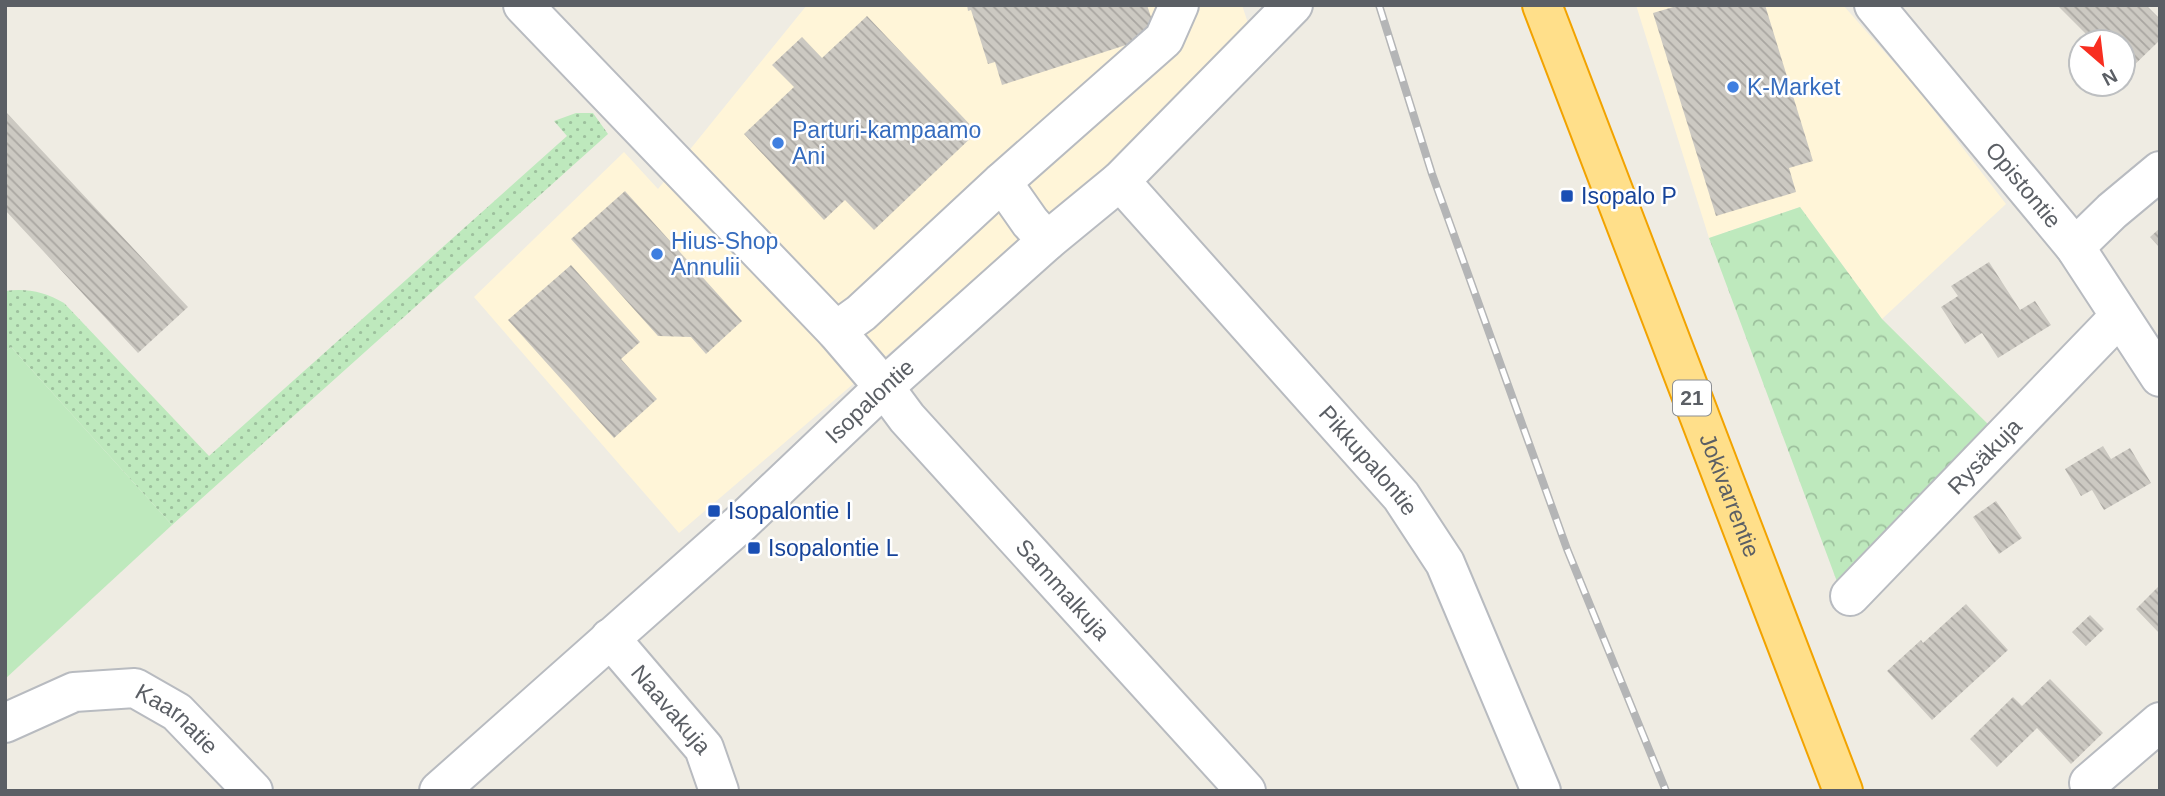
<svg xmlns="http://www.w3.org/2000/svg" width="2165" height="796" font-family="Helvetica,sans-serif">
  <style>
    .commercial { fill: #fff5d8 }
    .grass { fill: #bee9bd }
    .forest { fill: url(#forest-crowns) }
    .park { fill: url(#park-dots) }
    .building { fill: url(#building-back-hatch) }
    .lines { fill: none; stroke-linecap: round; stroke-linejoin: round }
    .minor-casing { stroke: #b8bbc0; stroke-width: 42 }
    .highway-casing { stroke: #f2a300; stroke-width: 42 }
    .minor { stroke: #fff; stroke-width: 38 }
    .highway { stroke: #ffdf8a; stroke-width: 38 }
    .rail-casing { stroke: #b4b5b6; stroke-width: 8 }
    .rail { stroke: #fff; stroke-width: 5; stroke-dasharray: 16; stroke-linecap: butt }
    .shop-dot { fill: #3f7fe0; stroke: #fff; stroke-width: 2.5 }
    .transit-dot { fill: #1a4fb4; stroke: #fff; stroke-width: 2.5 }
    .labels { text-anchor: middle; stroke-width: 5; stroke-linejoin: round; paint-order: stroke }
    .shield { fill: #fff; stroke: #8c8f93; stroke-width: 2 }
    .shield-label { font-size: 21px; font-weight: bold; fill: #5b5f65 }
    .shop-label { font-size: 23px; fill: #366cbe; stroke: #fff; text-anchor: start }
    .street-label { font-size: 23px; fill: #5b5f65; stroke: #fff }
    .transit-label { font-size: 23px; fill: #164399; stroke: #fff; text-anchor: start }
  </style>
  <defs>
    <pattern id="forest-crowns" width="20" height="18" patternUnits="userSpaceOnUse" patternTransform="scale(1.75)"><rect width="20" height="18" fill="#bee9bd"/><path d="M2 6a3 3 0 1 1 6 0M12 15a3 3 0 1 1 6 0" fill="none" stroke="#9dc09d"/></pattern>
    <pattern id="park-dots" width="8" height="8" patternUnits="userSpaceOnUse" patternTransform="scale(1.75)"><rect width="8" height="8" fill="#bee9bd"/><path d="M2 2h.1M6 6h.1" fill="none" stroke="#9dc09d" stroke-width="1.8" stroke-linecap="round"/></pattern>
    <pattern id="building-back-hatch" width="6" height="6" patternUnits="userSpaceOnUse" patternTransform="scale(1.75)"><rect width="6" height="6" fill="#ccc9c2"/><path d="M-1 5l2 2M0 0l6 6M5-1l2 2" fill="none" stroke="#a9a6a1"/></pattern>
  </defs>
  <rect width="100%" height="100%" fill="#efece3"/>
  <path class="commercial" d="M807,5H1242L1254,41L679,533L474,297L624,152L658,189Z
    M1636,5H1843L1918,90L2006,204L1882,319L1800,207L1709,238Z"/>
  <path class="grass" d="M11,347L172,525L5,679V352Z"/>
  <path class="forest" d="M1800,207L1882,319L1999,435L1839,587L1709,238Z"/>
  <path class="park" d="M576,113H593L608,134L172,525L11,347L5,352V291C27,288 45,292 64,303L209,456L567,136L554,121Z"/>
  <path class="building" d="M967,5H1147L1157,35L1002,85L995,62L988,64L971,10L968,11Z
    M1680,5H1765L1813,161L1789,168L1796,192L1716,216L1653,13Z
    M2057,5H2146L2160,19V40L2125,74L2123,72V42H2090L2092,40Z
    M867,16L977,132L874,230L845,200L824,220L744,134L794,87L772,65L802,37L822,58Z
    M5,111L188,307L138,353L5,210Z
    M625,191L742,321L706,354L691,337L658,336L571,239Z
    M2160,228V248L2150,237Z
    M1989,262L2020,310L2035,301L2051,325L1998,358L1982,333L1965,344L1941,307L1958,296L1951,286Z
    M571,265L640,342L621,359L657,399L614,438L508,320Z
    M2103,446L2111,459L2130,448L2151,483L2104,510L2092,490L2081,496L2065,469Z
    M1996,501L2022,538L1999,554L1973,517Z
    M2160,585V634L2136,609Z
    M1966,604L2008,650L1932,720L1887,671L1921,640L1923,643Z
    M2090,615L2104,629L2086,646L2072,632Z
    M2050,679L2103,733L2071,764L2037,728L1997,767L1970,739L2013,697L2022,706Z"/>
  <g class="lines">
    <g class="minor-casing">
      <g id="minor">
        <path id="s1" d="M523,5L836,331L884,387L907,418L1246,791"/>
        <path id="s2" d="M1874,5L2075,247L2160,377"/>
        <path id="s3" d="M1120,181L1401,496L1445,563L1541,791"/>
        <path d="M1002,182L1030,222L1047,241"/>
        <path d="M2075,247L2112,211L2160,171"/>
        <path d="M836,331L861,313L1002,182L1164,39L1179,5"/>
        <path id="s4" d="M1850,596L2119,317"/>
        <path id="s5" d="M610,638L704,748L719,791"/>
        <path id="s6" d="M5,723L74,692L135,688L177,712L253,791"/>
        <path d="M2089,783L2160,722"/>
        <path id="s7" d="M439,791L742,522L884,387L1047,241L1120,181L1293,5"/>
      </g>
    </g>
    <g class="highway-casing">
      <g id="highway">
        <path id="s8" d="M1542,5L1843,791"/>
      </g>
    </g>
    <use href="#minor" class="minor"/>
    <use href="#highway" class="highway"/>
    <g class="rail-casing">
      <path id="rail" d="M1379,5L1432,174L1567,549L1666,791"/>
    </g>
    <use href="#rail" class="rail"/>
  </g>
  <g class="shop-dot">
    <circle cx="1733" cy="87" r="7"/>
    <circle cx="778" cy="143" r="7"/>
    <circle cx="657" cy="254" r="7"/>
  </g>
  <g class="transit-dot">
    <rect x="1560" y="189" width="14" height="14" rx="3.5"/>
    <rect x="707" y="504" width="14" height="14" rx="3.5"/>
    <rect x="747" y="541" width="14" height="14" rx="3.5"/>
  </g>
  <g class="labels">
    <rect class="shield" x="1673" y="380.5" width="38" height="35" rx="5"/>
    <g class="shield-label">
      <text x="1692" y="405">21</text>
    </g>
    <g class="shop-label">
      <text x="1747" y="95">K-Market</text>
      <text x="792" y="138">Parturi-kampaamo<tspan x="792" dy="26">Ani</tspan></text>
      <text x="671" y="249">Hius-Shop<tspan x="671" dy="26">Annulii</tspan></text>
    </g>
    <g class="street-label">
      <text dy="8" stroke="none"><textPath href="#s2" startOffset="234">Opistontie</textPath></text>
      <text dy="8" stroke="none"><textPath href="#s7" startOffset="581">Isopalontie</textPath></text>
      <text dy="8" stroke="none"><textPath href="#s4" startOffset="194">Rysäkuja</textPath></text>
      <text dy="8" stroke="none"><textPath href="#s3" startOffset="374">Pikkupalontie</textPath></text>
      <text dy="8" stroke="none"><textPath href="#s8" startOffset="525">Jokivarrentie</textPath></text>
      <text dy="8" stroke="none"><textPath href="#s1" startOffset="796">Sammalkuja</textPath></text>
      <text dy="8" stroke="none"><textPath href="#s5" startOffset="94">Naavakuja</textPath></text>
      <text dy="8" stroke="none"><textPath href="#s6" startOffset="189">Kaarnatie</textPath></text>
    </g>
    <g class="transit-label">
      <text x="1581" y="204">Isopalo P</text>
      <text x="728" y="519">Isopalontie I</text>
      <text x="768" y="556">Isopalontie L</text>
    </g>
  </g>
  <rect width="2165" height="796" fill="none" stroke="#5b5f65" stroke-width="14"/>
  <g transform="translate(2102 63) rotate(152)"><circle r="33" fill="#ffffff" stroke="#bdbfc1" stroke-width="2"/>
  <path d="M0-5L12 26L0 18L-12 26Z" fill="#f82e20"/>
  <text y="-10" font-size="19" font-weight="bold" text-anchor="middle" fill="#5b5f65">N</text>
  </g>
</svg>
